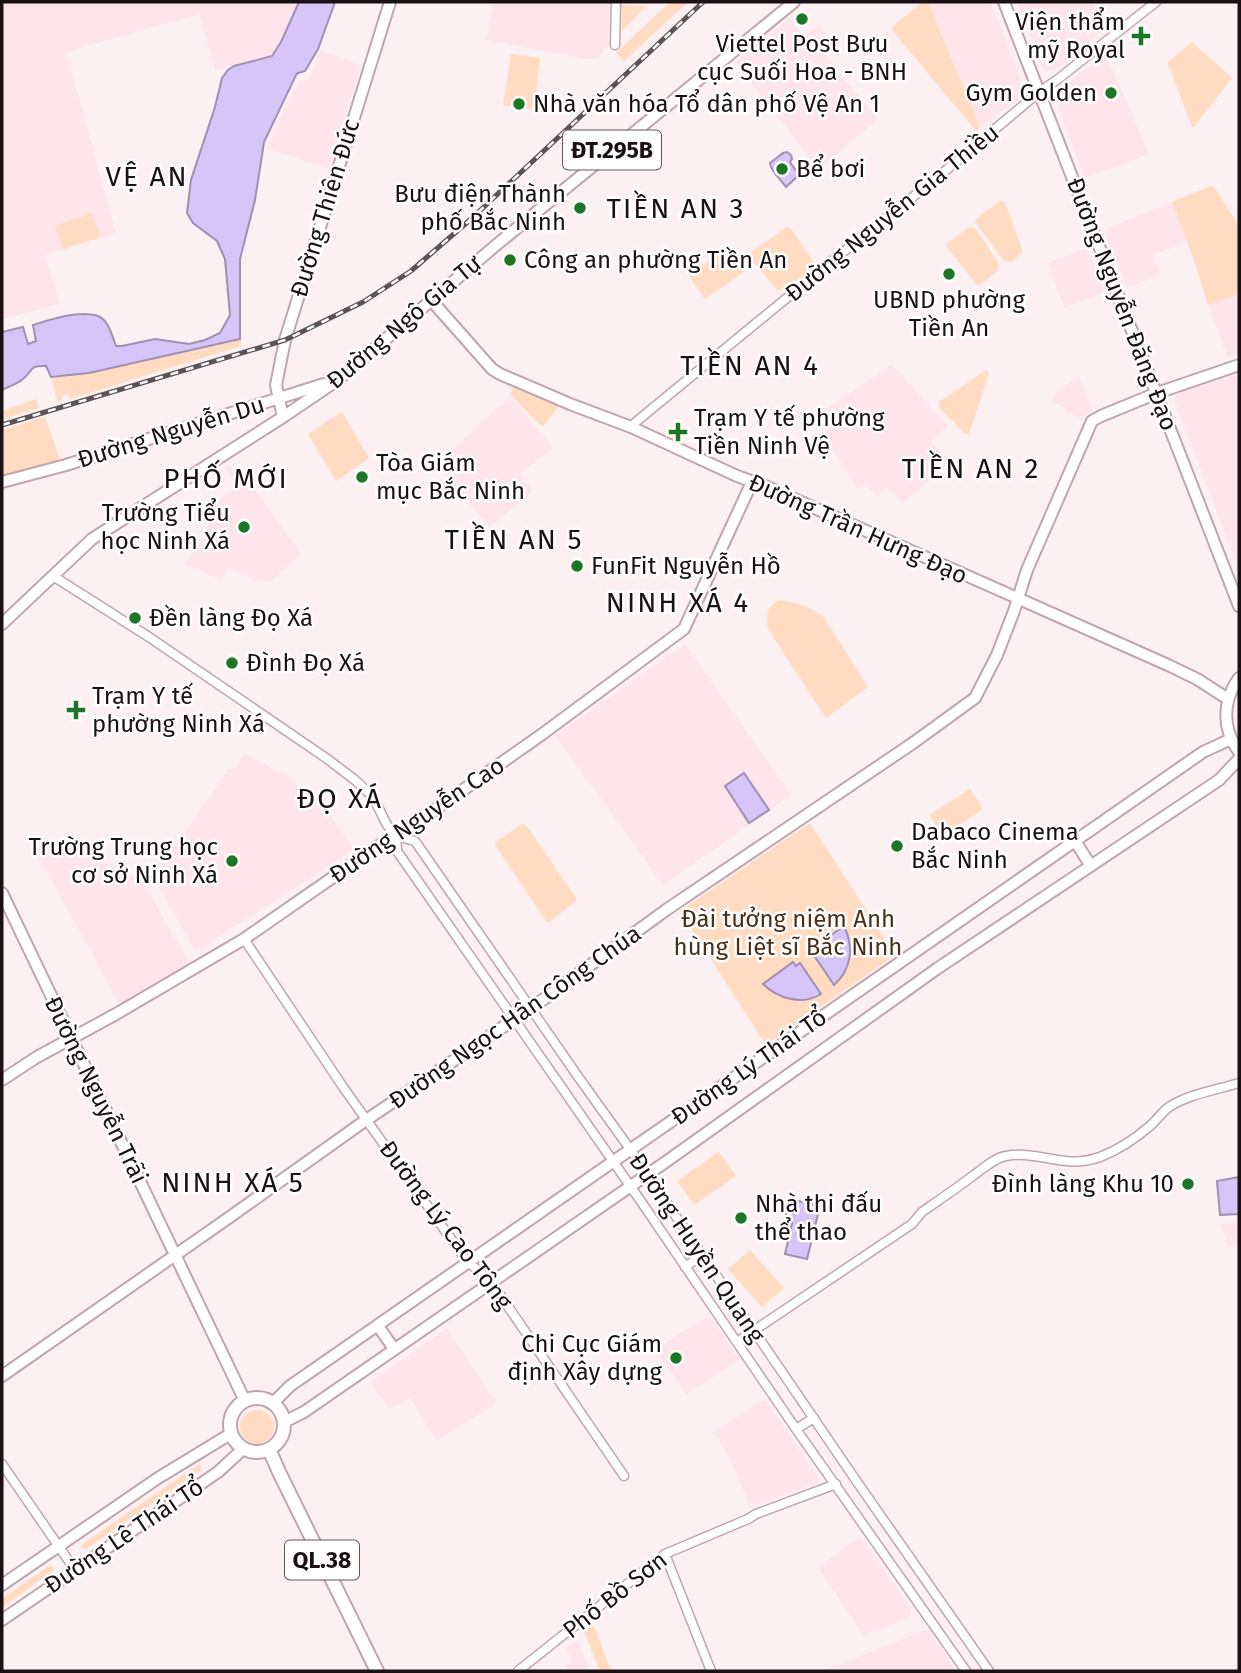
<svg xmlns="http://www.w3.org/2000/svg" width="1241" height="1673" font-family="'Fira Sans',sans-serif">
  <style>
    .built { fill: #fde5eb }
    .green { fill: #ffdbc1 }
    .water { fill: #d8c5f8; stroke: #9f8fb4; stroke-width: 2 }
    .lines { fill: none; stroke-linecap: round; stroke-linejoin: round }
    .minor-casing { stroke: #c2a4ac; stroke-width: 11 }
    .major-casing { stroke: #c2a4ac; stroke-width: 14 }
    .highway-casing { stroke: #c2a4ac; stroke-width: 16 }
    .minor { stroke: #fff; stroke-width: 8 }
    .major { stroke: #fff; stroke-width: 10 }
    .highway { stroke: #fff; stroke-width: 12 }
    .rail-casing { stroke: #5d5255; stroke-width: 5 }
    .rail { stroke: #fff; stroke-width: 2.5; stroke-dasharray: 8; stroke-linecap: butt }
    .poi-dot { fill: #1c7625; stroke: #fff; stroke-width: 2.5 }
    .labels { text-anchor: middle; stroke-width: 5; stroke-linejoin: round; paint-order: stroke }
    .shield { fill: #fff; stroke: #5f585a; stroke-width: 2 }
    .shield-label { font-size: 23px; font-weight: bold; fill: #1b1114 }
    .poi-label { font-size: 24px; fill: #1b1114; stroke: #fff; text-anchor: start }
    .street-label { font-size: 24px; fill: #1b1114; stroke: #fff }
    .park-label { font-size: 24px; fill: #4e2e14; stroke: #fff }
    .quarter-label { font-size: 28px; letter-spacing: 2px; fill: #1b1114; stroke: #fff }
  </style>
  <rect width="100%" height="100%" fill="#fcf0f3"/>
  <path class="built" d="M2,2H299L283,38L271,55L215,70L199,14L66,52L116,233L45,255L60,304L2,319Z
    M493,2H610L608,45L600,56L594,59H587L486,40Z
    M928,2H990L1008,45L1024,89L1023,97L980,127Z
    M1017,2H1092L1110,25L1055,70L1047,71L1041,65Z
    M790,18L804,36L820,25L829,37L818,47L878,119L819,169L735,62Z
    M319,50L361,65L329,169L266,148L285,106L300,82L310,79Z
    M1102,56L1108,59L1149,154L1085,178L1057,105L1061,89Z
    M1172,202L1187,242L1153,255L1160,275L1127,288L1106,236L1108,228Z
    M1087,248L1103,289L1102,293L1065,308L1047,263Z
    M1239,294V354L1228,358L1208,305Z
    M890,366H893L948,426L932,442L950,462L903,503L887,487L878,495L865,485L857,489L832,447L818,415Z
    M1236,375L1239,384V570L1174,399L1179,393Z
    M1079,377L1093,410L1086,414L1082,419L1065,411L1066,408L1050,401L1058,391Z
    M511,396L553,448L520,473L533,492L489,527L437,464Z
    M229,464L242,482L247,478L301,554L269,583L252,579L229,567L222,580L185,564L205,535L219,500L237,486L224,467Z
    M685,644L791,795L663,885L555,735Z
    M74,698L89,709L78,723L64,711Z
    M245,754L286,775L324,806L354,849L311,878L195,952L154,876L229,769L235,768Z
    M57,842L142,880L193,970L123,1010L37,854Z
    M1239,1222V1244L1229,1248L1221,1224Z
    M706,1317L712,1318L739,1360L687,1394L658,1354V1348Z
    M447,1328L496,1403L436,1441L410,1398L389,1409L370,1382Z
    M765,1399L818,1477V1482L752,1507L750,1506L728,1455L714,1432Z
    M860,1536L911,1610L909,1618L864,1635L818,1568Z
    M927,1629L957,1671H820L835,1666Z
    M578,1640L590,1671H567L566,1665L572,1662L566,1648Z"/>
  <path class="green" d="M670,2H688L624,61L616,53Z
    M922,2H928L980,127L976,131L892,30L893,26Z
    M622,5L646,6L622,31Z
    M1192,42L1232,78L1194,127H1192L1168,64V62Z
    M511,54L540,58L534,109L503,105Z
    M1211,186L1214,187L1239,226V294L1208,305L1195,263L1172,202Z
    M1000,201H1004L1022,249V253L1012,262L1004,261L975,222L976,219Z
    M92,213L100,237L63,249L55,226Z
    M787,227L791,229L815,264V268C804,277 792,291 777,290L750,258V253Z
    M969,227L975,228L998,262V270L978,286L945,245Z
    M730,245L748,269L705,299L689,276Z
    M241,339V346L70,399L68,394L62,396V400L58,402L51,378L79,375Z
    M986,370L989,373L969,434H965L939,407V402Z
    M518,385L559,403V406L544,425H540L511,395L510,394L514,386Z
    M36,399L39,408L2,419V411Z
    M342,412L369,458L336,481L308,434Z
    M45,417L60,460L2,476V430Z
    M779,600C795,602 809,606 823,616L868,687L826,718L768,629C766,615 766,608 779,600Z
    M970,789L983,809L943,836L929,815Z
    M810,823L895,955L766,1045L680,911Z
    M522,824L526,825L576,898V901L549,922H547L495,845L496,842Z
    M719,1152L736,1176L694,1205L677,1181Z
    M750,1250L784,1288L762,1307L728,1269Z
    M240 1427a17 17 0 1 1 34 0a17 17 0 1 1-34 0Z
    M199,1464L202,1466L201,1470L86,1549H82L81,1545Z
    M50,1565L55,1568L53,1571L2,1607V1599Z
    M591,1618L611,1671H600L581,1623Z"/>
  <path class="water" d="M299,2H335L318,49L305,71L298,73L296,75L264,142L255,200L240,259V339L89,373L51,377L46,366C29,365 34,370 23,379C17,384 8,387 2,390V332L23,327L28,344L36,341L33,325C49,320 91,306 104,320C110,326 113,338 116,346H122L155,339L189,344L205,340L220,333L230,315L225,259L217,241L193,223L187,213L191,180L215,107L222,78L228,70L234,66L272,56L281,42Z
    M787,152L791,155L792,159L790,162L799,175L786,187C781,180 770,170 770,163L783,153Z
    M744,773L769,810L749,823L725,786Z
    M844,926C854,947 852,969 834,985L813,954L817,951L814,947Z
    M793,962L796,966L800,963L821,994C802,1006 777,998 763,984Z
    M1239,1177V1214L1220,1215L1217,1181Z
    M798,1201L820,1206L807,1259L785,1254L792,1223H790L787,1235L783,1234L781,1231L786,1220V1207L789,1203L795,1202L793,1213L795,1214Z"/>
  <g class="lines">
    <g class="minor-casing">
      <path id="minor" d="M615,45L616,2
        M631,427L637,421L833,260L938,177L1038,93L1058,79L1156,2
        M53,576L149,637L326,758L355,780L373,797L387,825L396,836L397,851L640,1200L796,1429L966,1671
        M396,836L415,841L579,1078L630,1149L855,1479L989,1671
        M244,939L343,1087L466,1260L492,1283L624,1476
        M685,1267L702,1255
        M737,1342L912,1224L922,1212C939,1200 957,1188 974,1175C984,1168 994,1158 1006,1156C1040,1150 1064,1170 1100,1157C1118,1150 1136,1138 1150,1126C1157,1120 1162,1112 1169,1107C1189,1094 1216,1090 1239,1083
        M796,1429L814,1418
        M2,1464L75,1570
        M665,1554L711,1671
        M518,1671L665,1554L748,1519L756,1514L836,1484"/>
    </g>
    <g class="major-casing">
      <path id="major" d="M1004,2L1239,606
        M431,300L492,369L500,374L570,404L631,427L737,476L765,486L1168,665L1197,679L1228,699
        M283,417L276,385L285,340L390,2
        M2,482L66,465L324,384
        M2,624L92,539L283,417L339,379L495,246L794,2
        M1239,678C1222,701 1222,729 1239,752
        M1075,841L1091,866
        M2,893L245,1401
        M2,1080L37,1057L116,1014L244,939L375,848L416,823L541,735L684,629L752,482
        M378,1326L394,1349
        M2,1376L227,1219L359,1125L544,999L666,910L913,743L975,698L997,655L1014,611L1027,570L1092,421L1101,416L1157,393L1239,365
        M273,1403L290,1386L1203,752L1231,739
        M284,1422L304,1412L667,1161L938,968L1219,780L1239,759
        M2,1585L158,1478L232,1433
        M2,1620L218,1472L244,1448"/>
    </g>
    <g class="highway-casing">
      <path id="highway" d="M230 1425a27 27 0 1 1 54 0a27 27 0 1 1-54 0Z
        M269,1449L279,1472L377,1671"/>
    </g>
    <use href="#minor" class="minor"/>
    <use href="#major" class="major"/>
    <use href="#highway" class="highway"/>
    <g class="rail-casing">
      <path id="rail" d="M2,425L285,340L363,302L411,271L471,219L703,2"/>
    </g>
    <use href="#rail" class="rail"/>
  </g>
  <g class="poi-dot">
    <circle cx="802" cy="19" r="7"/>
    <path d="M1137.5 25.5h7v7h7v7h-7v7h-7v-7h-7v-7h7z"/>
    <circle cx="1111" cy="93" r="7"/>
    <circle cx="519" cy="104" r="7"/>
    <circle cx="782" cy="169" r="7"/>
    <circle cx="580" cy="208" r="7"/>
    <circle cx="510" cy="260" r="7"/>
    <circle cx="949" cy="274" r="7"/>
    <path d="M674.5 421.5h7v7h7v7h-7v7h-7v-7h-7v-7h7z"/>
    <circle cx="362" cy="477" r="7"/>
    <circle cx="244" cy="527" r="7"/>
    <circle cx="577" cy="566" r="7"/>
    <circle cx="135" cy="618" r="7"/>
    <circle cx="232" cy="663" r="7"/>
    <path d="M72.5 699.5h7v7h7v7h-7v7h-7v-7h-7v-7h7z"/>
    <circle cx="897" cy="846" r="7"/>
    <circle cx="232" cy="861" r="7"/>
    <circle cx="1188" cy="1184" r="7"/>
    <circle cx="741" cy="1218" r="7"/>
    <circle cx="676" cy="1358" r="7"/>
  </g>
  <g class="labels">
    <g class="shield">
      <rect x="563" y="130.5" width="98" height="39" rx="5"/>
      <rect x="285" y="1540.5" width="74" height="39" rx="5"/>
    </g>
    <g class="shield-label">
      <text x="612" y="158">ĐT.295B</text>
      <text x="322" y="1568">QL.38</text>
    </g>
    <g class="poi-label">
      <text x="1125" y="30" text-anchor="end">Viện thẩm<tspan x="1125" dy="28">mỹ Royal</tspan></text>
      <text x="802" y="52" text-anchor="middle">Viettel Post Bưu<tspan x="802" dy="28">cục Suối Hoa - BNH</tspan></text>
      <text x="1097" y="101" text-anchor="end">Gym Golden</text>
      <text x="533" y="112">Nhà văn hóa Tổ dân phố Vệ An 1</text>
      <text x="796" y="177">Bể bơi</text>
      <text x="566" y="202" text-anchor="end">Bưu điện Thành<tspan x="566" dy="28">phố Bắc Ninh</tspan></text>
      <text x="524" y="268">Công an phường Tiền An</text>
      <text x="949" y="308" text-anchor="middle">UBND phường<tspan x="949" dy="28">Tiền An</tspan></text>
      <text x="694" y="426">Trạm Y tế phường<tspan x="694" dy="28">Tiền Ninh Vệ</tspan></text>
      <text x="376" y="471">Tòa Giám<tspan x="376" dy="28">mục Bắc Ninh</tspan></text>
      <text x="230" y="521" text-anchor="end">Trường Tiểu<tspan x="230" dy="28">học Ninh Xá</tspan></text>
      <text x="591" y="574">FunFit Nguyễn Hồ</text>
      <text x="149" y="626">Đền làng Đọ Xá</text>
      <text x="246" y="671">Đình Đọ Xá</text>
      <text x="92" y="704">Trạm Y tế<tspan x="92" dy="28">phường Ninh Xá</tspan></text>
      <text x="911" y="840">Dabaco Cinema<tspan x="911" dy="28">Bắc Ninh</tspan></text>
      <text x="218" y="855" text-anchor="end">Trường Trung học<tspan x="218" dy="28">cơ sở Ninh Xá</tspan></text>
      <text x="1174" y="1192" text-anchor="end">Đình làng Khu 10</text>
      <text x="755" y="1212">Nhà thi đấu<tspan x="755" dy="28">thể thao</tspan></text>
      <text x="662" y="1352" text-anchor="end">Chi Cục Giám<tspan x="662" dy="28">định Xây dựng</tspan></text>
    </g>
    <g class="street-label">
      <text transform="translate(325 208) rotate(-73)" y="8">Đường Thiên Đức</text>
      <text transform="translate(892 213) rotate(-39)" y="8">Đường Nguyễn Gia Thiều</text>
      <text transform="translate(1122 304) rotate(69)" y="8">Đường Nguyễn Đăng Đạo</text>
      <text transform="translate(404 322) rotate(-40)" y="8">Đường Ngô Gia Tự</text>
      <text transform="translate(171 432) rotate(-17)" y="8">Đường Nguyễn Du</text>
      <text transform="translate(858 529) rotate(24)" y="8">Đường Trần Hưng Đạo</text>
      <text transform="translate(417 820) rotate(-34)" y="8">Đường Nguyễn Cao</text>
      <text transform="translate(515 1017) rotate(-35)" y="8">Đường Ngọc Hân Công Chúa</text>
      <text transform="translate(749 1067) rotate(-35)" y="8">Đường Lý Thái Tổ</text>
      <text transform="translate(96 1090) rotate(64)" y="8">Đường Nguyễn Trãi</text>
      <text transform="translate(446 1225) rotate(53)" y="8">Đường Lý Cao Tông</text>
      <text transform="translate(697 1248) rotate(56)" y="8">Đường Huyền Quang</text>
      <text transform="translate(124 1536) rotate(-34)" y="8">Đường Lê Thái Tổ</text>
      <text transform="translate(615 1595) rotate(-38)" y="8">Phố Bồ Sơn</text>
    </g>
    <g class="park-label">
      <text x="788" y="927">Đài tưởng niệm Anh<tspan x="788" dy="28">hùng Liệt sĩ Bắc Ninh</tspan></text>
    </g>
    <g class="quarter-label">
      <text x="147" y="186">VỆ AN</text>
      <text x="676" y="218">TIỀN AN 3</text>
      <text x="750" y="375">TIỀN AN 4</text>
      <text x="971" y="478">TIỀN AN 2</text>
      <text x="226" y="488">PHỐ MỚI</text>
      <text x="514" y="549">TIỀN AN 5</text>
      <text x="678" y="612">NINH XÁ 4</text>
      <text x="340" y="808">ĐỌ XÁ</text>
      <text x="233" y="1192">NINH XÁ 5</text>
    </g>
  </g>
  <rect width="1241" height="1673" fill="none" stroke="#1b1114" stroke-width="7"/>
</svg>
